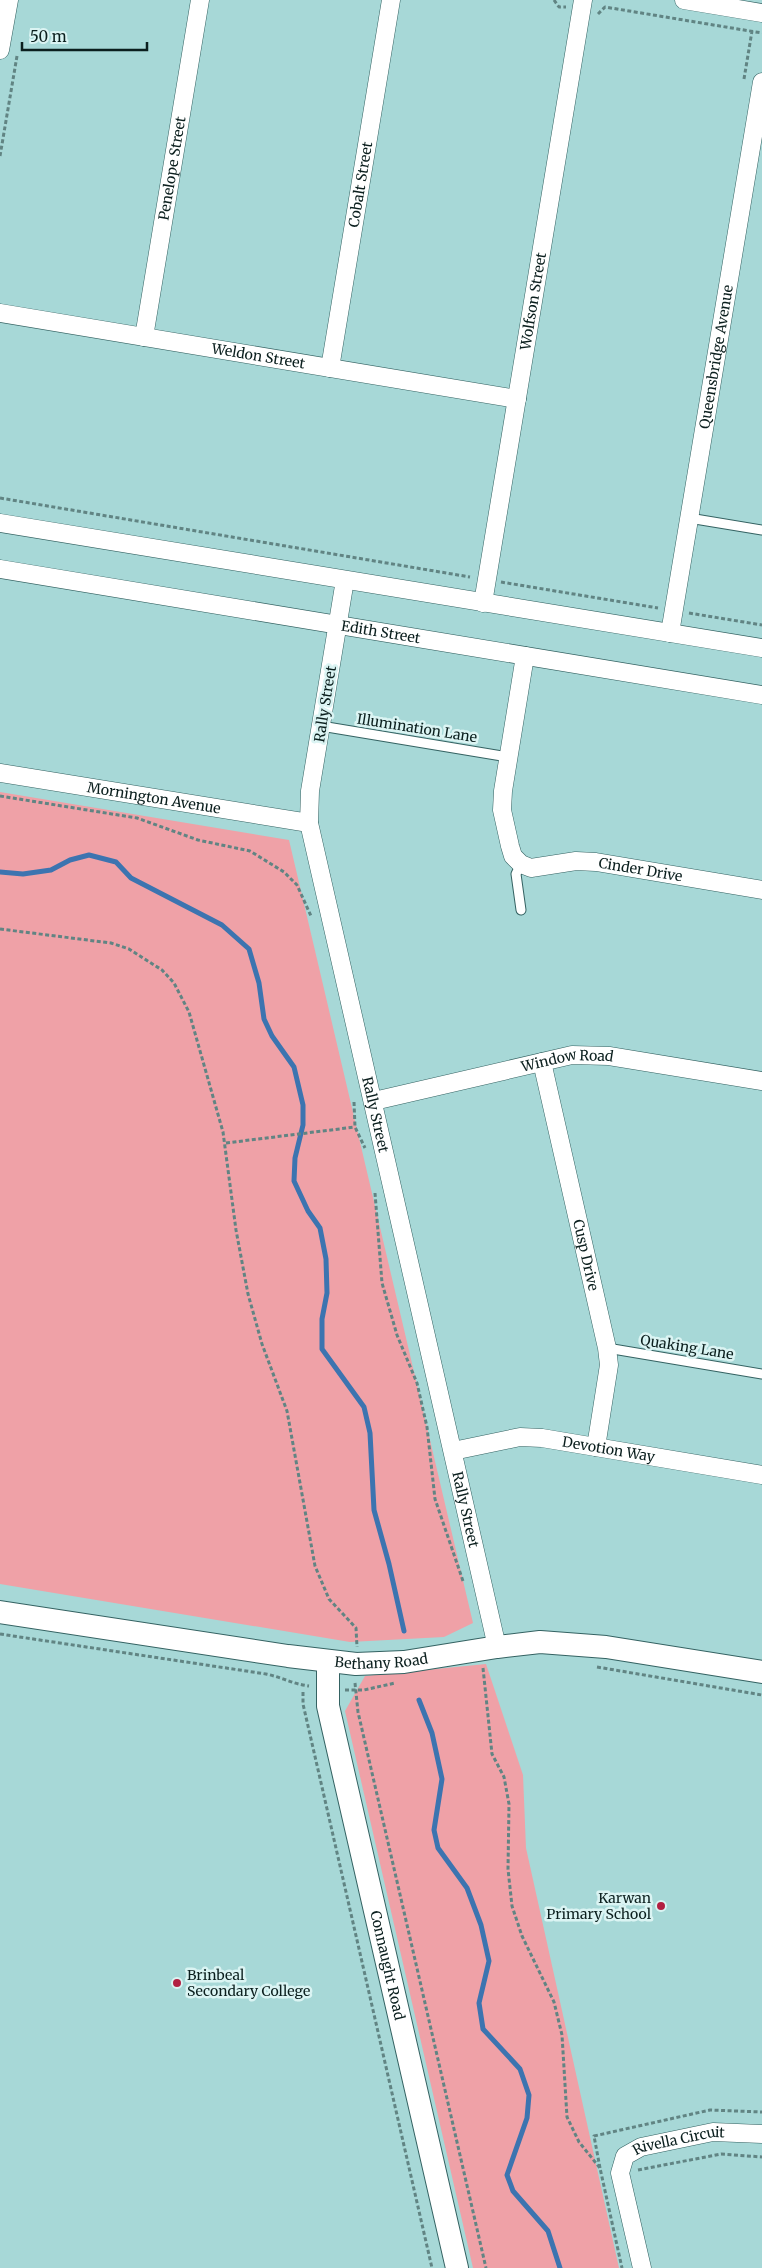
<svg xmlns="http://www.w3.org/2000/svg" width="762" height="2268" font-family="Merriweather,serif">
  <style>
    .green { fill: #efa1a7 }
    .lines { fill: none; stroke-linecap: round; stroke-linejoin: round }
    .stream { stroke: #3c74b0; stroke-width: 5 }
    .service-casing { stroke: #346262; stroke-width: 11 }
    .minor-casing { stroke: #346262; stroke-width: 19 }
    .tertiary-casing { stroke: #346262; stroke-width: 24 }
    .path { stroke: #618483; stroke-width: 3; stroke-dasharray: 4 2.5; stroke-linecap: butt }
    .service { stroke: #fff; stroke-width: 9 }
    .minor { stroke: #fff; stroke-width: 18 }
    .tertiary { stroke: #fff; stroke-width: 22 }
    .poi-dot { fill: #b22042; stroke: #dbf4f3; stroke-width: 2 }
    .labels { text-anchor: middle; stroke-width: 5; stroke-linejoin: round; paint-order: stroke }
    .street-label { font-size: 14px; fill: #0b1f1e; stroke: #dbf4f3 }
    .poi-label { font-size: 14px; fill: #0b1f1e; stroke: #dbf4f3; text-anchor: end }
  </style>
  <rect width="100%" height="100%" fill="#a7d8d7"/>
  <path class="green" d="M0,792L289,840L473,1623L444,1637L350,1642L0,1584Z
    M486,1664L523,1775L526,1848L619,2268H473L345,1711L365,1676Z"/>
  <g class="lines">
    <path class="stream" d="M0,872L23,874L51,870L70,860L89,855L116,862L131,878L222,925L249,949L259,983L264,1019L272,1036L294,1067L303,1105V1125L295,1158L294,1181L308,1211L320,1228L326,1259L327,1293L322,1319V1349L364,1407L370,1433L374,1510L389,1564L404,1631
      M419,1700L432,1733L442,1779L434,1830L438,1848L467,1888L481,1925L489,1961L479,2003L483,2029L520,2069L529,2095L527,2118L507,2175L513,2191L548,2231L560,2268"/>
    <g class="service-casing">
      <path id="service" d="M689,518L762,530
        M321,726L508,757
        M521,864L516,874L521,910
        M607,1348L762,1374"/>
    </g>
    <g class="minor-casing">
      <g id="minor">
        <path d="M684,0L762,13"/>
        <path d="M0,50L9,0"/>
        <path id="s1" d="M0,313L517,399"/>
        <path id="s2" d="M144,337L200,0"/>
        <path id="s3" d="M330,368L391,0"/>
        <path d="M0,523L762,648"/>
        <path id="s4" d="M0,569L762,695"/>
        <path id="s5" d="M345,580L310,791L309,823L497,1647"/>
        <path id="s6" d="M483,603L583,0"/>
        <path id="s7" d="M670,633L762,82"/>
        <path id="s8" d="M525,656L503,791L502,810L510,846L513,856L521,864L531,868L576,861L596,862L762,890"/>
        <path id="s9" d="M0,773L309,823"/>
        <path id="s10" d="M542,1062L607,1348L609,1365L596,1447"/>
        <path id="s11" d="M374,1101L572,1055L609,1056L762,1081"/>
        <path id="s12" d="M453,1451L520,1437L542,1438L762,1475"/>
        <path id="s13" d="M642,2268L620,2173L625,2156L641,2147L713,2132L762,2134"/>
      </g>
    </g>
    <g class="tertiary-casing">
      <g id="tertiary">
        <path id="s14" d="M0,1612L288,1656L356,1664L404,1662L497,1647L540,1642L606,1647L762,1672"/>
        <path id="s15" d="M328,1661V1706L457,2268"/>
      </g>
    </g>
    <path class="path" d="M554,0L559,7H566
      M598,14L605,7L762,33
      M744,79L752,31
      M0,156L17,56
      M0,498L470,577
      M501,582L658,608
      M689,613L762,625
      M0,796L137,818L198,840L250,851L284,872L297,885L311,916
      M0,929L111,943L129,949L162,970L174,983L189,1012L223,1132L236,1230L248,1294L262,1344L287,1411L315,1566L329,1599L356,1628L357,1647
      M354,1102L355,1127L365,1148
      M226,1143L355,1127
      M375,1193L382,1283L397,1335L417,1383L427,1427L435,1499L463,1581
      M0,1634L266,1674C281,1677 293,1684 309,1686
      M597,1667L762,1695
      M483,1668L492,1754L504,1777L509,1804L508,1869L512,1906L522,1936L554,2002L562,2035L567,2117L579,2142L600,2168L622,2268
      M355,1683L358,1712L486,2268
      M345,1690H364L395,1683
      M303,1692V1704L432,2268
      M600,2168L594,2136L710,2110L762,2112
      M638,2170L721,2154L762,2157"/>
    <use href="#service" class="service"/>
    <use href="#minor" class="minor"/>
    <use href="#tertiary" class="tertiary"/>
  </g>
  <g class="poi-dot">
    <circle cx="661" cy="1906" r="5"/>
    <circle cx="177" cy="1983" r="5"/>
  </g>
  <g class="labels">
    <g class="street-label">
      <text dy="5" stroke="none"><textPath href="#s2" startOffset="171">Penelope Street</textPath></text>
      <text dy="5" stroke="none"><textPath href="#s3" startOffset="186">Cobalt Street</textPath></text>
      <text dy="5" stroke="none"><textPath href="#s6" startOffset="306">Wolfson Street</textPath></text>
      <text dy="5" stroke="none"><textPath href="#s1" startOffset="262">Weldon Street</textPath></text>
      <text dy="5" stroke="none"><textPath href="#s7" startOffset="280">Queensbridge Avenue</textPath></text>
      <text dy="5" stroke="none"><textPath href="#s4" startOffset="386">Edith Street</textPath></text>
      <text transform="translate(325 704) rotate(-81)" y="5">Rally Street</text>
      <text transform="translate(417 728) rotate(9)" y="5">Illumination Lane</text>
      <text dy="5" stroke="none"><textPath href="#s9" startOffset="156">Mornington Avenue</textPath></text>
      <text dy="5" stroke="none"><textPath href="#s8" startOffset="336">Cinder Drive</textPath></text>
      <text dy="5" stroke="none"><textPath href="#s11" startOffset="198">Window Road</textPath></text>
      <text dy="5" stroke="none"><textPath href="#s5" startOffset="545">Rally Street</textPath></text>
      <text dy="5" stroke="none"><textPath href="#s10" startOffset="198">Cusp Drive</textPath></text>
      <text transform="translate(687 1347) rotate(9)" y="5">Quaking Lane</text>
      <text dy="5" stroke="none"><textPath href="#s12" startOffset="158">Devotion Way</textPath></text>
      <text dy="5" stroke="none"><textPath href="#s5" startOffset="950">Rally Street</textPath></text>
      <text dy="5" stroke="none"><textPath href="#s14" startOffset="385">Bethany Road</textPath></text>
      <text dy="5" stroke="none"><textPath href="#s15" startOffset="311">Connaught Road</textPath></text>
      <text dy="5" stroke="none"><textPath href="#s13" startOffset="172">Rivella Circuit</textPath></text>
    </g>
    <g class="poi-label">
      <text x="651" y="1903">Karwan<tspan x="651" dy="16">Primary School</tspan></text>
      <text x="187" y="1980" text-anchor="start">Brinbeal<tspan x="187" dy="16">Secondary College</tspan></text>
    </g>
  </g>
  <path d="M22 42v8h125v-8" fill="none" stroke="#0b1f1e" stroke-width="2.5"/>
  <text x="30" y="42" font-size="15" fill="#0b1f1e" stroke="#dbf4f3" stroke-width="4" paint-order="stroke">50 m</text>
</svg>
